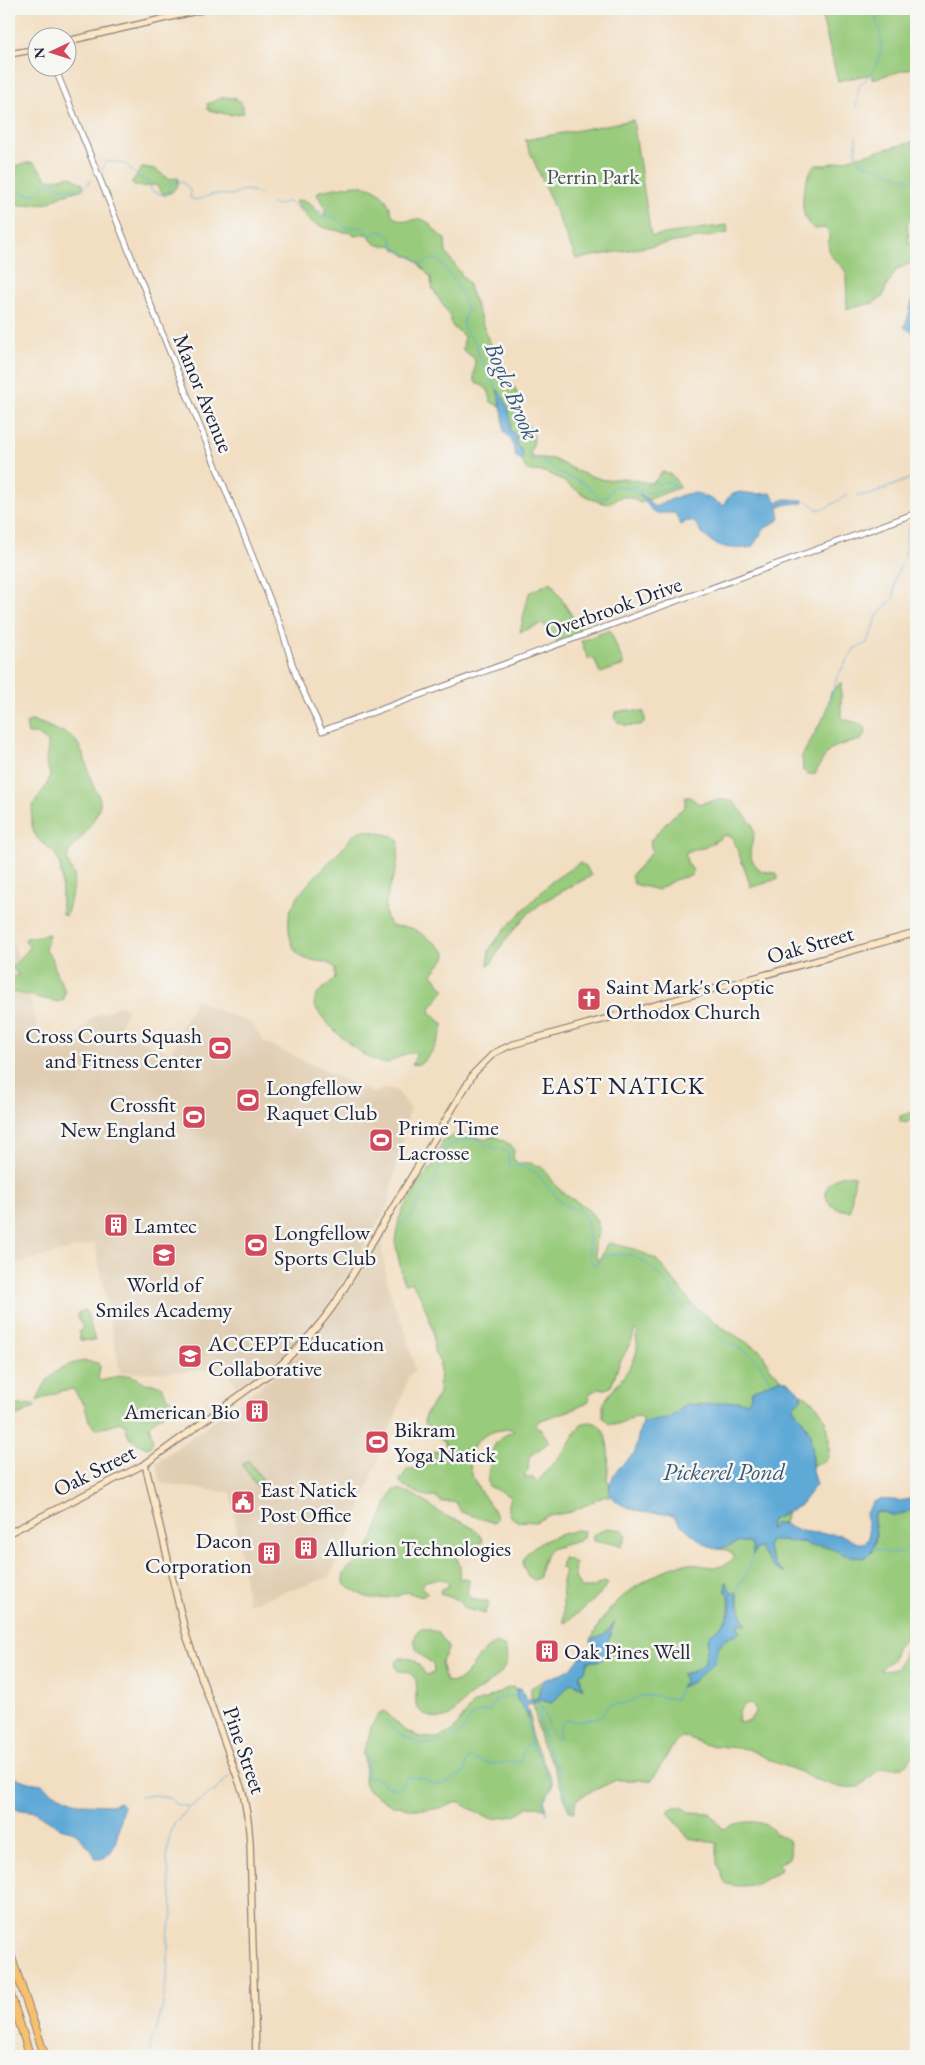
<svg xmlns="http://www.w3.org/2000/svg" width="925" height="2065" font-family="'EB Garamond',serif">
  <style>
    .built { fill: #e0cdb2 }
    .green { fill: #98cb7c; stroke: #5d765c; fill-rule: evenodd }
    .water { fill: #5fa9d7; stroke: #406689 }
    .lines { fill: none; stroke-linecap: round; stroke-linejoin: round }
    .stream { stroke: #5fa9d7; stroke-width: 1 }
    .tertiary-casing { stroke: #8a807e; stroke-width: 7 }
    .secondary-casing { stroke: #8a807e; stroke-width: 8 }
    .motorway-casing { stroke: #8a807e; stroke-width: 9 }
    .tertiary { stroke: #fff; stroke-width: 5 }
    .secondary { stroke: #fce6c4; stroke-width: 5.5 }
    .motorway { stroke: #f7c06c; stroke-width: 7 }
    .labels { text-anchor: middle; stroke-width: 5; stroke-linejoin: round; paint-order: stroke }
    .park-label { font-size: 22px; fill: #45554e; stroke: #f6f6f2 }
    .street-label { font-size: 22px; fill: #22223b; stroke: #f6f6f2 }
    .poi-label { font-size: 22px; fill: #22223b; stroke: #f6f6f2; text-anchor: start }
    .water-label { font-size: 24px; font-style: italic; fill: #3a5879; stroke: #f6f6f2 }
    .neighbourhood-label { font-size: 24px; letter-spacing: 1px; fill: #22223b; stroke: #f6f6f2 }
  </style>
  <rect width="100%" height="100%" fill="#f6f6f2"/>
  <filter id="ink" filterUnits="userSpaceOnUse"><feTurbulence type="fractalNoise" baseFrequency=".02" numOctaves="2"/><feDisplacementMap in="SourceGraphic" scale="10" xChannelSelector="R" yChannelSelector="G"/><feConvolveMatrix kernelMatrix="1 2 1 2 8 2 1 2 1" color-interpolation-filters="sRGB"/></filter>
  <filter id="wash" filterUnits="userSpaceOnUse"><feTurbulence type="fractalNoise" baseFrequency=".0096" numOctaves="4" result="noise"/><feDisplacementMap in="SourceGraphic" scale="20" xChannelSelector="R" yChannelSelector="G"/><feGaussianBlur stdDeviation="1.12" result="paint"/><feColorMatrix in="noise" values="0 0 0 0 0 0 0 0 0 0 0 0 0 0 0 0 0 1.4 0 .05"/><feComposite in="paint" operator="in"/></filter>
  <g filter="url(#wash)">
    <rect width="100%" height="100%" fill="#f2dec1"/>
    <path class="built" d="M9,936H12L44,1051L68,1044L93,1017L121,1005L128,1010L118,1031L171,1053L195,999L212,1008L250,1022L264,1042L373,1093L385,1088L396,1090L410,1108L387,1207L358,1257L327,1306L305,1333L278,1360L239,1388L223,1368L183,1372L120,1373L95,1243L9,1265Z
      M388,1226L383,1239L382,1250L389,1289L400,1320L403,1321L415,1369L408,1377L399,1406L355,1521L330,1577L248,1604L231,1493L161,1483L156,1463L260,1387L297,1356L336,1310Z"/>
    <path class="green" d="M820,9H915L916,67L872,79L871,74L838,81Z
      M224,97L234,98L241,102L244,113L230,115L208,110L207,104Z
      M633,120L651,236L727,225L728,233L576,259L525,140Z
      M916,141V217L909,220L907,224L909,242L916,247L911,263L897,269L886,287L883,297L873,303L847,309L846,272C831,251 827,264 829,233L825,228L815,229C795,219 803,178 815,165H826Z
      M31,162C39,165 42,176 50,180L70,176L83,184V189L62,195L48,203L9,206V172L12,167Z
      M143,167L155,169L169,179L178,178V185L171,193L163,194L156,185C146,185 140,190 132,183L133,180Z
      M354,185C371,185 384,191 390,208C391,212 392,215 396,218C406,224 414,218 421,219C431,221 436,235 445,239L446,253L468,283L488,339L501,360L504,373L516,390L523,417L533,434L534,441L530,453L531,457L553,459L579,472L604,480L625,478L648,483L654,482L662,472C672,472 675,479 680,487L640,503C616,488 618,505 604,503C583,499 568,481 548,473C541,470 533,473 526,469L521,459L523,457L516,443V437L510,430L511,423L502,396L499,399L501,407L491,402C490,391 487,387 476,383L474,378L475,359L463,350L464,336L452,326L450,316L432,288L431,278L413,257L406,256L391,245C378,247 374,245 367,234L354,236L350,232C342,233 337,230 330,229C310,224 307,219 295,202L298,200L309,202L323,218L326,210L317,194L319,191Z
      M551,582L582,632L556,642L543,623L520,632L529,593Z
      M610,630L624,665L600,673L594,658L588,659L581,641Z
      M841,682V717C852,725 876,720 861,740C829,748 831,744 815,774H808L803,771L802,756L826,713L831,692Z
      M628,710L644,712L645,721L641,725C630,726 621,727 614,718L616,712Z
      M31,721C41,722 47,726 56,730C59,732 63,731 66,733C84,742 86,767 92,783C94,790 101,795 100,804C98,816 85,833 77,843C74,846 69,851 68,855C65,862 72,869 74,876C75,880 68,913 66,916L62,914C61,898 64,870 57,857C49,844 34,844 32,824C29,798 43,797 49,779C52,771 46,768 46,760C46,754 49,749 48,742L37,734H28L26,723Z
      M685,797H690L699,804C707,801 727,798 733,802C737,805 752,823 753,826C758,846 740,848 760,871L776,873L778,878C775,880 756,887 751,887L733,838L725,835L704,848L694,849L685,853L687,862L693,871L692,875L674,880L658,890L634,884L631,876L652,852L650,841L672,817L685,807Z
      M365,830L394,836L399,842C398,851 398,861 396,869C391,887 378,909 391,926C398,927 405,926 411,928C417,930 443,948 446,953L445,958L432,974L445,990L430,1008L431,1013L443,1024C443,1035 426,1070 412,1064L417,1054C403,1049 397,1063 384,1063C366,1063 322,1022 314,1005C315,990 327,988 335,978V968C323,956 304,966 295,950C289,940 287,923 290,912C296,892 328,864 342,849C346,844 350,838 355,834C357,831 361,831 365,830Z
      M579,863L586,866L591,876L546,900L530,912L504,941L492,963L488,965L489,950L504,930L551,882Z
      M49,934L45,950L52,957L56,973L62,984L65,992L64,999L58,1002L9,991V980L19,974L13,969V966L28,950L29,946L25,942L26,938Z
      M916,1108V1116C910,1118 909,1126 900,1121V1116L908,1114Z
      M470,1135L486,1140L492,1136H494L511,1145L514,1151L513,1158L517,1163C525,1163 532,1162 539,1166C549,1170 551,1182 559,1189C572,1202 591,1205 598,1224C601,1233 598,1234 595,1242C594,1246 596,1256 597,1261L601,1258L606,1245L610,1243L634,1249L656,1259L694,1306L723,1328L761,1351L771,1369L782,1379L771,1382L752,1391L750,1399L746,1402C730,1400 714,1407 698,1405C693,1405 688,1402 683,1406C678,1410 676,1416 668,1419C659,1422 649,1419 641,1424L643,1417L635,1416L621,1424H609L603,1418V1403C614,1387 644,1358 636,1338L638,1332L635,1330L632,1340L619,1364L611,1387L605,1389L599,1388L589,1394V1402L574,1409L538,1421L536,1427L541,1429L549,1442L529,1457L528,1470L525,1475V1478H533L536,1482L539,1480L564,1451L581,1424C611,1412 610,1460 607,1479L610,1484L609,1490L611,1497L605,1496L571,1512L547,1516L536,1522L517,1521L510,1516L508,1513V1504L511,1498L509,1496L489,1486C486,1480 489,1476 489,1470C491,1450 493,1439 514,1431L512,1429C480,1429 460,1449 475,1482C481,1494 490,1503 496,1515L497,1519L494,1523L461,1512L456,1502H442L436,1497H429L415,1492L401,1484L400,1480L408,1469H415C420,1452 430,1452 446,1451L447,1448L444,1441L429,1432L424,1420L425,1415L439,1394L440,1362L434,1352L433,1330L427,1312L420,1296L412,1282L405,1284L403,1280L395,1241L399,1219L403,1209L413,1195L418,1181L432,1167L443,1141L454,1136Z
      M847,1175L855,1176L850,1211C845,1210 839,1210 834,1207C817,1196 829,1176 847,1175Z
      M85,1310L88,1316L95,1341L80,1340L79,1332L83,1327L78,1319V1313Z
      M85,1361L99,1363L100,1368L98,1378L101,1381C122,1376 127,1370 145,1383C162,1385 159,1383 167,1396C168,1398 172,1401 172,1403C173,1411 153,1420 149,1425L153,1440L150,1447L146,1448L129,1438L125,1424L120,1422L99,1429H96L89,1421L85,1406L73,1389L60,1391L37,1401C47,1375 58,1365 85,1361Z
      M801,1394C820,1402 830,1424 829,1444C829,1449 830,1455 826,1459C823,1464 817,1464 812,1466V1447L807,1427L793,1408L794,1405L801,1399Z
      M34,1404L35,1407L20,1415L9,1416V1406Z
      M248,1460L269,1488L262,1493L242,1465Z
      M394,1490C411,1487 431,1509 446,1516C458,1521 480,1527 483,1542L474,1545L471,1554L460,1552L456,1556L460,1566L459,1578L469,1580L467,1595L475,1600L488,1601L489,1604L485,1611L486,1614L466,1609L458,1600L441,1594L440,1590L449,1586L447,1581C439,1578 432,1579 424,1582L422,1588L428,1593L422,1597L407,1592L395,1597L374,1599L364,1596L345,1585C337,1567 358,1567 364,1556C377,1535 381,1511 394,1490Z
      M916,1507V1635L908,1628L903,1641L896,1648L892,1661L879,1670C904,1675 904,1651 909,1635L911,1634L916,1641V1752L907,1764L902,1767L883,1768L877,1771L859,1787L843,1788L813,1779L801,1772L774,1762L748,1749L706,1745L689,1738L681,1737L674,1744L652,1780H616L580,1797L576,1801L574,1812L569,1811L552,1762L541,1742L533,1704L541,1700L552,1703L571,1683L582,1688L580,1673L587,1663L607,1645L614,1622L604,1635L591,1640C605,1608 627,1590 658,1574C666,1570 673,1565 682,1564C700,1561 718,1576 733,1558V1554L727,1550L718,1549L734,1542H748L752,1546L753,1553L757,1548H760L772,1566L783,1573L775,1564L767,1547L769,1541C788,1536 841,1551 860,1558L871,1553C873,1547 876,1541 876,1535C876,1527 872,1520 875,1513L883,1512L895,1515ZM727,1587L732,1594L737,1593L741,1613L746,1624L740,1623L738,1629L719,1645L715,1650L712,1665L692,1682L680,1687L685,1680L682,1674C705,1670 708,1661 708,1639C728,1619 733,1616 727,1587ZM746,1704H751L754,1707L755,1712L749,1721L741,1723L738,1721L739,1711Z
      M787,1513L784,1523H777L771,1530L769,1524L775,1518Z
      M607,1528L623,1530L626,1536L622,1546C613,1541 605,1544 593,1541V1535Z
      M576,1530L584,1531L583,1538L578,1541L550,1549L541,1565L539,1578L534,1580L528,1576L522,1564C528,1541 558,1536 576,1530Z
      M563,1558L569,1559L575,1564C573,1572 575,1582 582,1588H592L603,1582L608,1583C605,1593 573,1618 564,1623L562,1582L565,1570L561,1568Z
      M421,1628L438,1632L448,1647V1650L441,1663L446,1681C470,1688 472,1651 497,1643L505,1647C513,1673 489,1683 471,1695C455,1706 453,1727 426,1715C405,1705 425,1686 412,1675C408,1671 402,1672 397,1670L395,1664L400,1658C416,1656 417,1664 426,1675L434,1673L433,1664C429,1660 423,1658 420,1654C413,1647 413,1633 421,1628Z
      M544,1680L540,1688L538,1698L531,1699V1688Z
      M513,1687L516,1689L517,1700L529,1714L528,1710L531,1720V1736L553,1783L552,1788L544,1799L546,1810L539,1806L528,1807L515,1816L492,1819L457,1802L439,1809H411L401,1806H392L367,1789L364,1782L365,1766L363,1752L368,1740L371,1727L379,1713L385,1711L404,1730L420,1737L437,1738L452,1732L472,1705L508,1688Z
      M674,1807H682L690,1812L710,1813L722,1828C728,1830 730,1825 736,1824C750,1820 769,1821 776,1834C789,1838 793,1843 789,1858L777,1864L781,1867L780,1870C763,1882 745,1891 725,1883L717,1863V1843L688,1838L669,1813V1810Z"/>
    <path class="water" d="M916,295V332L915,333L906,329L904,326C911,316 908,303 916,295Z
      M497,389C505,397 514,419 510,430L516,435V444L522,451L523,457L521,459L516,457L511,439L504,432L503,415Z
      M740,492L756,494L771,493L777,502L786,499L803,500V503L788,504L778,507L780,519L764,529L752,547C736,551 715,548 704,535C700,531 698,526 694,522L687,521L681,525L675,513H654L639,494L644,496L654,507C665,503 688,489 699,494C708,497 716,502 724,506C727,497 730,494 740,492Z
      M782,1379L789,1382L801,1394V1399L794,1405L793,1408L801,1418L810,1434L812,1447V1470L816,1485L799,1506L772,1520L770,1524L771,1530L774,1524L784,1523C793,1534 827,1533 841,1535C848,1537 853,1543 859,1543C864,1543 866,1542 869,1538L866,1513L873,1502C889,1495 898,1506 916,1496V1507C910,1511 898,1517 891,1515C885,1513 882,1510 875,1513L873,1516L876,1536L873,1547L871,1553L863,1558L845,1555L826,1546H810L803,1542L770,1541L767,1547L773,1562L785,1574L772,1566L760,1548L755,1550L753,1555L752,1546L748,1542C733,1541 728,1548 717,1549C708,1549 679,1524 673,1516L667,1514L640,1512L620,1504L609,1494L610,1484L615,1472L635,1452L639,1432L643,1422L667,1419L677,1413L685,1404L698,1405L738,1401L746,1402L750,1399L752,1391L771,1382Z
      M726,1582L732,1594L736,1592L741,1613L747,1625L740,1623L737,1626L740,1632C722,1641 717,1642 715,1662L692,1682L680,1687L685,1680L684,1677L681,1674L693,1672L705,1662L709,1636L724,1623L730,1613V1598L725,1590Z
      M615,1621L608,1640L606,1656L600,1661H588L585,1671L580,1673V1679L583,1689L578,1685L571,1683L552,1703L541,1700L527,1705L528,1719L521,1704L517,1700L516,1689L521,1688L526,1701L538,1698L540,1688L544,1680L561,1674L573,1667L581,1656L596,1655L597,1647L592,1644L591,1640C603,1634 608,1635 615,1621Z
      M9,1775L28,1782L42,1784L52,1792L82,1804L111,1805L120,1802L123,1806C118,1822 119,1861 96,1859L92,1851L75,1832L60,1828L36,1812L9,1808Z"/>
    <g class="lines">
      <path class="stream" d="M856,109L859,86C876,69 884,57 880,30C880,26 876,25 876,20L883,9
        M856,137V154L859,162L916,182
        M101,172L107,161L126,164L137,176L147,181L152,191L166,196L171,184L182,181L191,191L190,198L196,200L214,194L231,195L244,190L253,191L260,195
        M9,202L11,194L16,189L26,194H36L44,185L50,182L64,189H82L92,180
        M272,204L277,205L289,201L299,209L319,211L327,216L336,218L346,228L361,227L370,236L379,231C390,233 393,241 395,250L404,252L421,264L432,259L439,260L452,277L462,295L467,311L463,321L464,329L476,343L480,359L497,389
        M524,457L542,461L560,473L584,483L601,499L607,497L612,488L615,486L628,488L639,494
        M629,488L633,486L638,487L641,495
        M640,491L653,481L659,484L667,481L677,488
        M644,491L649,493L674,486
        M858,495H870L916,476
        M808,501C811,503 814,508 817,509C828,511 841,497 848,494
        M904,559C908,545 902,527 916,519
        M828,706L838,675L855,648L866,644L873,630L877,616L894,597L895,577L901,565
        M400,1225C410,1221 414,1211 419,1202C424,1193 433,1185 437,1176C440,1168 440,1158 445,1151C450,1141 470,1136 479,1140C482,1142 485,1144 489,1146C495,1148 501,1149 507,1151L510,1165L526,1167L536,1173L560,1201C567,1208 578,1207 584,1216C593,1231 584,1250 593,1264H597L606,1256L616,1254L631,1255L646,1263L665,1281L684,1308L718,1337L751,1355L759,1363L771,1382
        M872,1547L891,1554L903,1553L909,1547H916
        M737,1592L740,1583L746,1576L752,1555
        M536,1701L544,1711L551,1734L556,1739L558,1738L560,1727L565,1720L580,1721L601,1717L609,1705L626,1703L640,1696L651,1695L675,1699L681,1687
        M542,1708C533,1727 555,1761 562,1778C565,1787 565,1796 571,1803L570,1809
        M386,1721C404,1742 433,1752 458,1734C466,1729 467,1719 475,1714C480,1711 485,1712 490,1710L495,1700L507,1696H516
        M531,1743L551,1783V1788L543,1802L547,1814
        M361,1755L365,1756L367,1763V1778L375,1777C383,1784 390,1790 401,1787L407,1777L423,1778L433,1784H445L465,1772L466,1763L470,1757L489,1764L521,1761L524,1749L531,1742L528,1718
        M139,1797L155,1795L172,1799L175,1804L190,1807L216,1790L229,1776
        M151,2054V2040L157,2028L163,2005L168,1965V1934L173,1915L167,1860L169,1839L174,1824L190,1807"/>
    </g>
  </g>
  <g filter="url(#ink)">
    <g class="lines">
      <g class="tertiary-casing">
        <path id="tertiary" d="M55,68L281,627L296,676L322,731L916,513"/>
      </g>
      <g class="secondary-casing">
        <path id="secondary" d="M68,41L205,9
          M9,54L38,49
          M145,1464L186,1635L243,1793L248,1820L250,1842L256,2056
          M9,1533L145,1464L276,1369C298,1349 319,1327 336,1302L474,1073L494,1053L511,1045L916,933"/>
      </g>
      <g class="motorway-casing">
        <path id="motorway" d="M9,1950L45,2056
          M9,1990L30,2056"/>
      </g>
      <use href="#tertiary" class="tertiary"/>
      <use href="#secondary" class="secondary"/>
      <use href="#motorway" class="motorway"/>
    </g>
  </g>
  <defs>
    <g id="church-square" transform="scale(1.25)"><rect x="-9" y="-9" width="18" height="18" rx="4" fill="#d1495b" stroke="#f6f6f2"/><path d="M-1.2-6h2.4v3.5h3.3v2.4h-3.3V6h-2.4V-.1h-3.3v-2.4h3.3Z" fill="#fff"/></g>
    <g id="stadium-square" transform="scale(1.25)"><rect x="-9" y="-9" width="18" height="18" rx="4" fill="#d1495b" stroke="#f6f6f2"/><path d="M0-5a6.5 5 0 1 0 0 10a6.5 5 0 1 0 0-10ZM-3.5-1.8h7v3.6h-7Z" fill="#fff"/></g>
    <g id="building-square" transform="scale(1.25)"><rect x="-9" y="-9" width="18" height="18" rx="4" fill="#d1495b" stroke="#f6f6f2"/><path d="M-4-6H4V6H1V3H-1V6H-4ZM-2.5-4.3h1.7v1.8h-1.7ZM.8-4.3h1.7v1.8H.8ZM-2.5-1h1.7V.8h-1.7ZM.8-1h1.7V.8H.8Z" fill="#fff"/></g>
    <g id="school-square" transform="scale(1.25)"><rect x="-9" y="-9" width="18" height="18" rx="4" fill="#d1495b" stroke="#f6f6f2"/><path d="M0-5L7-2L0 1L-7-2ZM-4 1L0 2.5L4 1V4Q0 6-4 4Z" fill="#fff"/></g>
    <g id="civic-square" transform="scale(1.25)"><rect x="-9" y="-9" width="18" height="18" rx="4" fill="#d1495b" stroke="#f6f6f2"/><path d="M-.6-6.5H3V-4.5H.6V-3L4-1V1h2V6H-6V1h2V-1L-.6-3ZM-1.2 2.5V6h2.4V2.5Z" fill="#fff"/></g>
  </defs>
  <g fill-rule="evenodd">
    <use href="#church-square" x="589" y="999"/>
    <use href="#stadium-square" x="220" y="1048"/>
    <use href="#stadium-square" x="248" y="1100"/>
    <use href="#stadium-square" x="194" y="1117"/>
    <use href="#stadium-square" x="381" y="1140"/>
    <use href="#building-square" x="116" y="1225"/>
    <use href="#stadium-square" x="256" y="1245"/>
    <use href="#school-square" x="164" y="1255"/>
    <use href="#school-square" x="190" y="1356"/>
    <use href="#building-square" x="257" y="1411"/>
    <use href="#stadium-square" x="377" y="1442"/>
    <use href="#civic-square" x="243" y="1502"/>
    <use href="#building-square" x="306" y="1548"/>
    <use href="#building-square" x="269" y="1553"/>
    <use href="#building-square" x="547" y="1651"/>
  </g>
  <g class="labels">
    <g class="park-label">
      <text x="593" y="184">Perrin Park</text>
    </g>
    <g class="street-label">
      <text transform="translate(204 393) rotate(68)" y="8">Manor Avenue</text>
      <text transform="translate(613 607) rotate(-20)" y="8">Overbrook Drive</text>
      <text transform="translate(810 944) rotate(-16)" y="8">Oak Street</text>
      <text transform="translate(94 1470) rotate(-27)" y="8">Oak Street</text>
      <text transform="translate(245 1750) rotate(71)" y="8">Pine Street</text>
    </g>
    <g class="poi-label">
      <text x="606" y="994">Saint Mark's Coptic<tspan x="606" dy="25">Orthodox Church</tspan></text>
      <text x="202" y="1043" text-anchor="end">Cross Courts Squash<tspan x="202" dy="25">and Fitness Center</tspan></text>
      <text x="266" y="1095">Longfellow<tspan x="266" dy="25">Raquet Club</tspan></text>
      <text x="176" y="1112" text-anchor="end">Crossfit<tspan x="176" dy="25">New England</tspan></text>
      <text x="398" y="1135">Prime Time<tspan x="398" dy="25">Lacrosse</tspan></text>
      <text x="134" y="1233">Lamtec</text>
      <text x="274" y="1240">Longfellow<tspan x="274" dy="25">Sports Club</tspan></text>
      <text x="164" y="1292" text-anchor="middle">World of<tspan x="164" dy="25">Smiles Academy</tspan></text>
      <text x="208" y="1351">ACCEPT Education<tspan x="208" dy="25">Collaborative</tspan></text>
      <text x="240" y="1419" text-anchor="end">American Bio</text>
      <text x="394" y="1437">Bikram<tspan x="394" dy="25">Yoga Natick</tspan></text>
      <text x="260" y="1497">East Natick<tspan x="260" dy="25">Post Office</tspan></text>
      <text x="252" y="1548" text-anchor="end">Dacon<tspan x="252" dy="25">Corporation</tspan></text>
      <text x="324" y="1556">Allurion Technologies</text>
      <text x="564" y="1659">Oak Pines Well</text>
    </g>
    <g class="water-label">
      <text transform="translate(512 391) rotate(67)" y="8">Bogle Brook</text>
      <text x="724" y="1480">Pickerel Pond</text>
    </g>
    <g class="neighbourhood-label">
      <text x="623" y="1094">EAST NATICK</text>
    </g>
  </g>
  <rect width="925" height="2065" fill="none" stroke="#f6f6f2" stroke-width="30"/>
  <g transform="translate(52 52) rotate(266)"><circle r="24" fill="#f6f6f2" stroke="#a1a1a9"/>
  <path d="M0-4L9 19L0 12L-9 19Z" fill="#d1495b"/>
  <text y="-8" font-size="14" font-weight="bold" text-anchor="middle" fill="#22223b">N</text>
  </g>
</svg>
